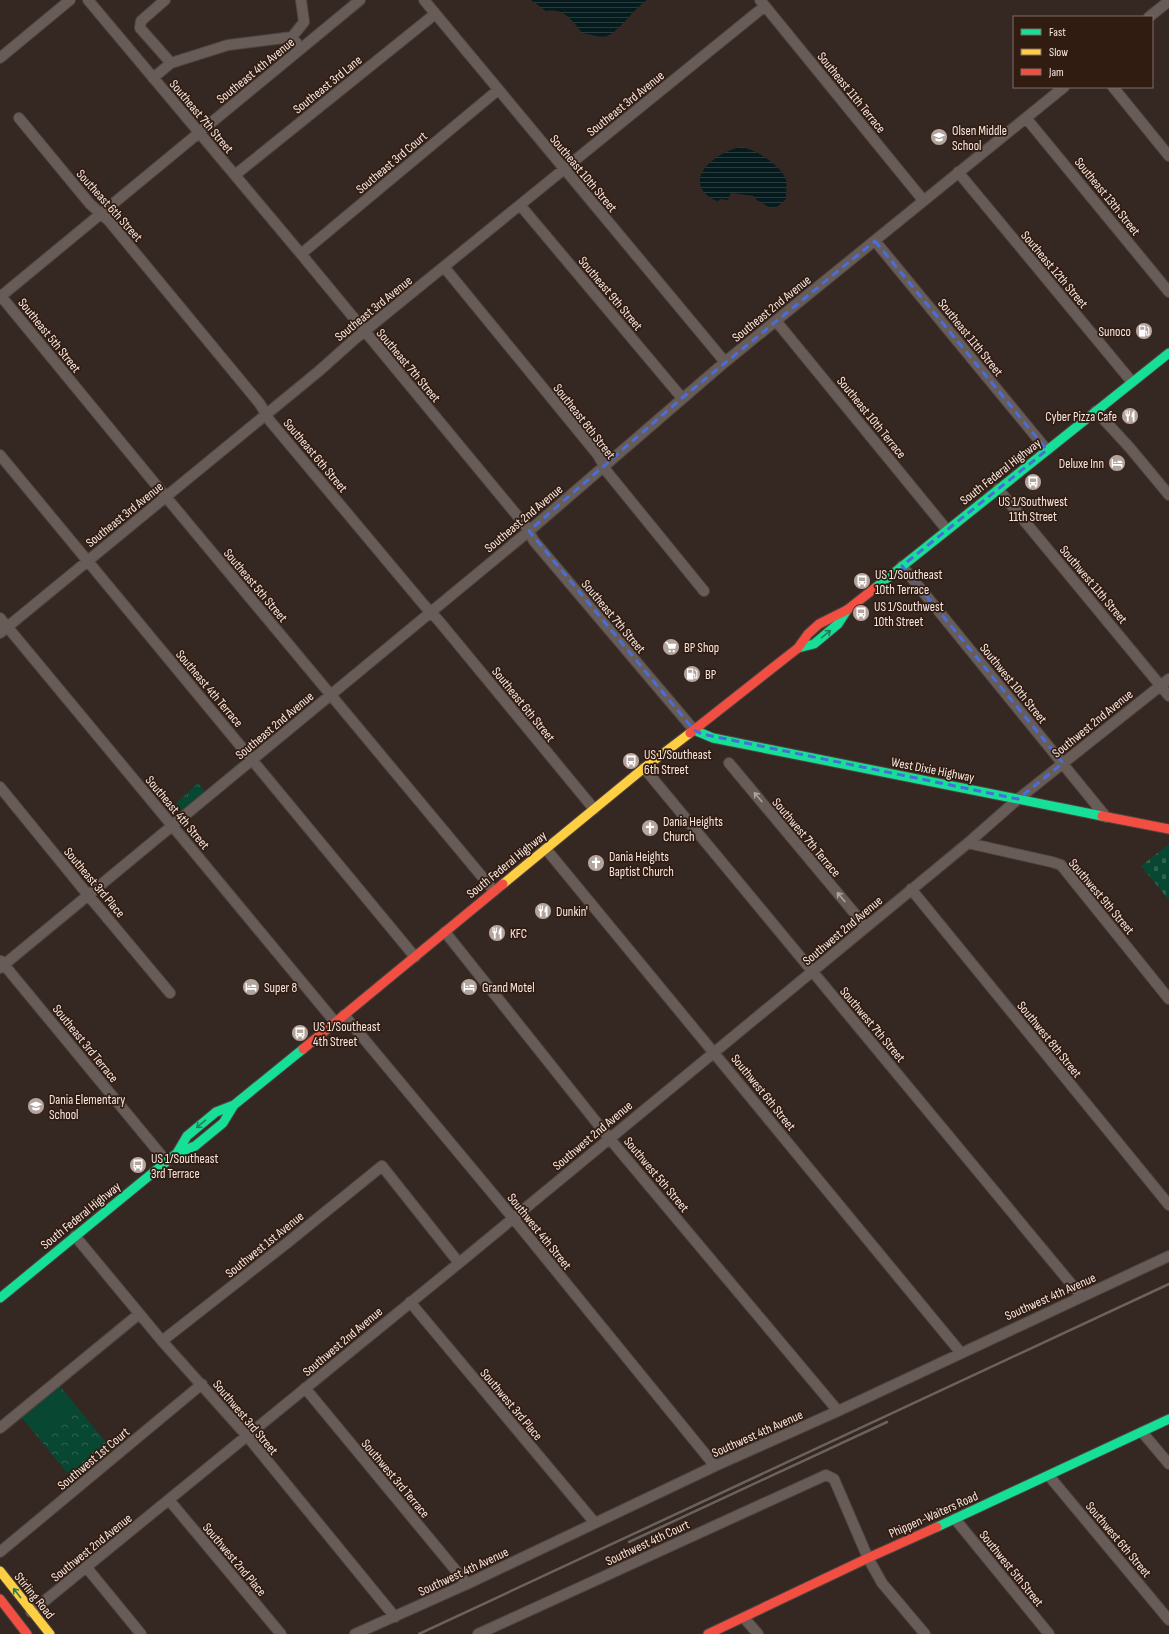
<svg xmlns="http://www.w3.org/2000/svg" width="1169" height="1634" font-family="'Sofia Sans Condensed',sans-serif">
  <style>
    .grass { fill: url(#grass-tufts) }
    .cemetery { fill: url(#cemetery-stones) }
    .park { fill: url(#park-crowns) }
    .pitch { fill: #084732 }
    .water { fill: url(#water-rules) }
    .lines { fill: none; stroke-linecap: round; stroke-linejoin: round }
    .street-casing { stroke: #50453f; stroke-width: 12 }
    .fast-casing { stroke: #50453f; stroke-width: 11 }
    .slow-casing { stroke: #50453f; stroke-width: 11 }
    .jam-casing { stroke: #50453f; stroke-width: 11 }
    .street { stroke: #675c58; stroke-width: 10 }
    .fast { stroke: #16e098; stroke-width: 9 }
    .slow { stroke: #ffcf43; stroke-width: 9 }
    .jam { stroke: #f24e42; stroke-width: 9 }
    .rail { stroke: #6b625e; stroke-width: 2.5 }
    .oneway { stroke: #247e55 }
    .oneway2 { stroke: #afa29c }
    .marked { fill: none; stroke: #496dda; stroke-width: 3; stroke-dasharray: 8 5; stroke-linejoin: round }
    .labels { text-anchor: middle; stroke-width: 3.5; stroke-linejoin: round; paint-order: stroke }
    .street-label { font-size: 13px; fill: #f7e7e1; stroke: #311c12 }
    .poi-label { font-size: 13px; fill: #f7e7e1; stroke: #311c12; text-anchor: start }
  </style>
  <defs>
    <pattern id="grass-tufts" width="24" height="20" patternUnits="userSpaceOnUse"><rect width="24" height="20" fill="#084732"/><path d="M3 7l-1-3M5 7V3M7 7l1-3M15 17l-1-3M17 17v-4M19 17l1-3" fill="none" stroke="#2d624f"/></pattern>
    <pattern id="cemetery-stones" width="16" height="16" patternUnits="userSpaceOnUse"><rect width="16" height="16" fill="#084732"/><path d="M2 7V4a2 2 0 0 1 4 0v3zM10 15v-3a2 2 0 0 1 4 0v3z" fill="#2d624f"/></pattern>
    <pattern id="park-crowns" width="20" height="18" patternUnits="userSpaceOnUse"><rect width="20" height="18" fill="#084732"/><path d="M2 6a3 3 0 1 1 6 0M12 15a3 3 0 1 1 6 0" fill="none" stroke="#2d624f"/></pattern>
    <pattern id="water-rules" width="6" height="5" patternUnits="userSpaceOnUse"><rect width="6" height="5" fill="#051b1e"/><path d="M0 2.5h6" fill="none" stroke="#2a3c3e"/></pattern>
  </defs>
  <rect width="100%" height="100%" fill="#352823"/>
  <path class="grass" d="M198,783L206,793L184,813L176,803Z"/>
  <path class="cemetery" d="M1169,844V900L1141,866Z"/>
  <path class="park" d="M60,1386L112,1450L74,1481L22,1418Z"/>
  <path class="pitch" d="M61,1392L74,1408L40,1437L26,1421Z"/>
  <path class="water" d="M531,0H647C634,8 619,32 607,36C600,38 589,34 582,33C572,20 564,8 546,11Z
    M742,147C756,150 781,165 786,180C787,185 786,193 786,199C775,210 773,210 761,202C757,200 756,201 754,196L731,193L728,200L721,199L718,201C713,200 707,196 703,191C689,170 725,149 742,147Z"/>
  <g class="lines">
    <g class="street-casing">
      <path id="street" d="M88,0L301,254L525,525L534,541L694,730
        M165,0L141,21L140,28L171,63
        M424,0L725,362
        M760,0L923,200
        M1149,17L1169,1
        M296,42L292,37L304,22L301,0
        M0,58L70,0
        M153,78L171,63L228,45L292,37
        M1113,87L1169,156
        M19,118L90,204L109,221L260,404L270,421L424,605L439,621L594,809
        M1026,118L1169,292
        M958,172L1132,382
        M235,175L435,14
        M520,205L682,398
        M875,241L1047,450
        M301,254L498,90
        M444,267L598,455L608,473L704,591
        M0,295L166,497L494,891
        M0,297L360,0
        M776,321L947,530
        M1096,411L1130,448L1169,495
        M0,455L415,957
        M998,489L1169,696
        M902,566L1106,817
        M0,618L335,1022
        M0,633L319,371L356,338L765,6
        M729,763L861,921L864,928
        M644,768L1082,1297
        M0,787L88,895L170,993
        M968,843L1052,862L1061,865L1169,999
        M546,849L961,1353
        M911,889L1169,1205
        M445,932L609,1138L838,1411
        M1,961L166,1161
        M0,968L529,531L725,362L1064,87
        M344,1015L513,1218L715,1466
        M75,1236L162,1341L247,1436L395,1617
        M410,1302L595,1523
        M162,1341L287,1243L382,1166L459,1263
        M305,1388L467,1584
        M0,1428L139,1314
        M1142,1432L1169,1464
        M1049,1476L1169,1620
        M169,1500L281,1634
        M955,1519L1049,1634
        M0,1552L202,1384
        M87,1568L141,1634
        M31,1612L459,1263L968,843L1018,799L1169,679
        M744,1618L758,1634
        M355,1634L467,1584L715,1466L838,1411L1169,1256
        M478,1634L826,1475L834,1479L868,1558L882,1583L925,1634"/>
    </g>
    <g class="fast-casing">
      <path id="fast" d="M875,588L1169,353
        M798,648L814,644L838,624L847,610
        M694,730L713,738L1102,816
        M177,1153L187,1136L216,1112L234,1105
        M0,1298L177,1153L195,1146L223,1123L234,1105L303,1049
        M937,1527L1169,1419"/>
    </g>
    <g class="slow-casing">
      <path id="slow" d="M503,884L644,768L690,733
        M0,1571L50,1634"/>
    </g>
    <g class="jam-casing">
      <path id="jam" d="M690,733L798,648L808,634L819,624L847,610L875,588
        M1102,816L1169,829
        M303,1049L503,884
        M0,1599L27,1634
        M708,1634L868,1558L937,1527"/>
    </g>
    <use href="#street" class="street"/>
    <use href="#fast" class="fast"/>
    <use href="#slow" class="slow"/>
    <use href="#jam" class="jam"/>
    <path class="rail" d="M629,1542L887,1422
      M419,1634L1169,1284"/>
  </g>
  <defs><path id="oneway-shaft" d="M-6 0H5M1.5-3L5.5 0L1.5 3" fill="none" stroke-width="1.6" stroke-linecap="round" stroke-linejoin="round"/></defs>
  <g class="oneway">
    <use href="#oneway-shaft" transform="translate(826 634) rotate(-39)"/>
    <use href="#oneway-shaft" transform="translate(201 1124) rotate(140)"/>
    <use href="#oneway-shaft" transform="translate(17 1593) rotate(-128)"/>
  </g>
  <g class="oneway2">
    <use href="#oneway-shaft" transform="translate(758 797) rotate(-130)"/>
    <use href="#oneway-shaft" transform="translate(841 897) rotate(-130)"/>
  </g>
  <path class="marked" d="M875,241L1047,450L902,566L1063,763L1018,799L702,734L694,730L529,531L682,398Z"/>
  <defs>
    <g id="school-disc" transform="scale(0.9)"><circle r="9.5" fill="#b3a49e" stroke="#311c12"/><path d="M0-5L7-2L0 1L-7-2ZM-4 1L0 2.5L4 1V4Q0 6-4 4Z" fill="#fff"/></g>
    <g id="fuel-disc" transform="scale(0.9)"><circle r="9.5" fill="#b3a49e" stroke="#311c12"/><path d="M-5.5-6h7V0h2V4h1.3V-2.5L3-4.5l.8-.8L6-3V5H2.5V1h-1V6h-7ZM-4.2-4.7v3.2H.2V-4.7Z" fill="#fff"/></g>
    <g id="restaurant-disc" transform="scale(0.9)"><circle r="9.5" fill="#b3a49e" stroke="#311c12"/><path d="M-5-6h1v4h1v-4h1v4h1v-4h1v5L-1.5 .5V6h-2V.5L-5-1ZM5-6V6H3V1.5H1.5Q1.5-4 5-6Z" fill="#fff"/></g>
    <g id="hotel-disc" transform="scale(0.9)"><circle r="9.5" fill="#b3a49e" stroke="#311c12"/><path d="M-6-4.5h1.5V1H6V5H4.5V3h-9V5H-6ZM-4 0a1.8 1.8 0 1 1 3.6 0ZM.5 0V-2.5h3Q6-2.5 6 0Z" fill="#fff"/></g>
    <g id="bus-disc" transform="scale(0.9)"><circle r="9.5" fill="#b3a49e" stroke="#311c12"/><path d="M-5-6H5V4H4V6H2V4H-2V6H-4V4H-5ZM-3.5-4V0h7V-4ZM-3.5 1.2v1.5H-2V1.2ZM2 1.2v1.5H3.5V1.2Z" fill="#fff"/></g>
    <g id="supermarket-disc" transform="scale(0.9)"><circle r="9.5" fill="#b3a49e" stroke="#311c12"/><path d="M-6-5.5h2.5l.6 2H6L4.5 2H-2.5L-4.4-4H-6ZM-1.5 3.2a1.3 1.3 0 1 0 .1 0ZM3 3.2a1.3 1.3 0 1 0 .1 0Z" fill="#fff"/></g>
    <g id="church-disc" transform="scale(0.9)"><circle r="9.5" fill="#b3a49e" stroke="#311c12"/><path d="M-1.2-6h2.4v3.5h3.3v2.4h-3.3V6h-2.4V-.1h-3.3v-2.4h3.3Z" fill="#fff"/></g>
  </defs>
  <g fill-rule="evenodd">
    <use href="#school-disc" x="939" y="137"/>
    <use href="#fuel-disc" x="1144" y="331"/>
    <use href="#restaurant-disc" x="1130" y="416"/>
    <use href="#hotel-disc" x="1117" y="463"/>
    <use href="#bus-disc" x="1033" y="482"/>
    <use href="#bus-disc" x="862" y="581"/>
    <use href="#bus-disc" x="861" y="613"/>
    <use href="#supermarket-disc" x="671" y="647"/>
    <use href="#fuel-disc" x="692" y="674"/>
    <use href="#bus-disc" x="631" y="761"/>
    <use href="#church-disc" x="650" y="828"/>
    <use href="#church-disc" x="596" y="863"/>
    <use href="#restaurant-disc" x="543" y="911"/>
    <use href="#restaurant-disc" x="497" y="933"/>
    <use href="#hotel-disc" x="251" y="987"/>
    <use href="#hotel-disc" x="469" y="987"/>
    <use href="#bus-disc" x="300" y="1033"/>
    <use href="#school-disc" x="36" y="1106"/>
    <use href="#bus-disc" x="138" y="1165"/>
  </g>
  <g class="labels">
    <g class="street-label">
      <text transform="translate(255 70) rotate(-39)" y="5">Southeast 4th Avenue</text>
      <text transform="translate(327 84) rotate(-39)" y="5">Southeast 3rd Lane</text>
      <text transform="translate(852 92) rotate(51)" y="5">Southeast 11th Terrace</text>
      <text transform="translate(625 103) rotate(-39)" y="5">Southeast 3rd Avenue</text>
      <text transform="translate(202 116) rotate(50)" y="5">Southeast 7th Street</text>
      <text transform="translate(391 162) rotate(-40)" y="5">Southeast 3rd Court</text>
      <text transform="translate(584 173) rotate(50)" y="5">Southeast 10th Street</text>
      <text transform="translate(1108 196) rotate(51)" y="5">Southeast 13th Street</text>
      <text transform="translate(110 205) rotate(48)" y="5">Southeast 6th Street</text>
      <text transform="translate(1055 269) rotate(50)" y="5">Southeast 12th Street</text>
      <text transform="translate(611 293) rotate(50)" y="5">Southeast 9th Street</text>
      <text transform="translate(373 308) rotate(-39)" y="5">Southeast 3rd Avenue</text>
      <text transform="translate(771 308) rotate(-39)" y="5">Southeast 2nd Avenue</text>
      <text transform="translate(50 335) rotate(51)" y="5">Southeast 5th Street</text>
      <text transform="translate(971 337) rotate(51)" y="5">Southeast 11th Street</text>
      <text transform="translate(409 365) rotate(50)" y="5">Southeast 7th Street</text>
      <text transform="translate(872 417) rotate(51)" y="5">Southeast 10th Terrace</text>
      <text transform="translate(585 421) rotate(52)" y="5">Southeast 8th Street</text>
      <text transform="translate(316 455) rotate(50)" y="5">Southeast 6th Street</text>
      <text transform="translate(1000 471) rotate(-38)" y="5">South Federal Highway</text>
      <text transform="translate(124 514) rotate(-39)" y="5">Southeast 3rd Avenue</text>
      <text transform="translate(523 518) rotate(-40)" y="5">Southeast 2nd Avenue</text>
      <text transform="translate(1094 584) rotate(50)" y="5">Southwest 11th Street</text>
      <text transform="translate(256 585) rotate(50)" y="5">Southeast 5th Street</text>
      <text transform="translate(614 616) rotate(50)" y="5">Southeast 7th Street</text>
      <text transform="translate(1014 683) rotate(51)" y="5">Southwest 10th Street</text>
      <text transform="translate(210 688) rotate(50)" y="5">Southeast 4th Terrace</text>
      <text transform="translate(524 704) rotate(51)" y="5">Southeast 6th Street</text>
      <text transform="translate(1092 723) rotate(-39)" y="5">Southwest 2nd Avenue</text>
      <text transform="translate(274 725) rotate(-40)" y="5">Southeast 2nd Avenue</text>
      <text transform="translate(933 769) rotate(11)" y="5">West Dixie Highway</text>
      <text transform="translate(178 812) rotate(50)" y="5">Southeast 4th Street</text>
      <text transform="translate(807 837) rotate(50)" y="5">Southwest 7th Terrace</text>
      <text transform="translate(506 864) rotate(-39)" y="5">South Federal Highway</text>
      <text transform="translate(95 882) rotate(50)" y="5">Southeast 3rd Place</text>
      <text transform="translate(1102 896) rotate(50)" y="5">Southwest 9th Street</text>
      <text transform="translate(842 930) rotate(-40)" y="5">Southwest 2nd Avenue</text>
      <text transform="translate(873 1024) rotate(50)" y="5">Southwest 7th Street</text>
      <text transform="translate(1050 1039) rotate(51)" y="5">Southwest 8th Street</text>
      <text transform="translate(86 1043) rotate(51)" y="5">Southeast 3rd Terrace</text>
      <text transform="translate(764 1092) rotate(51)" y="5">Southwest 6th Street</text>
      <text transform="translate(592 1135) rotate(-40)" y="5">Southwest 2nd Avenue</text>
      <text transform="translate(657 1174) rotate(50)" y="5">Southwest 5th Street</text>
      <text transform="translate(80 1215) rotate(-39)" y="5">South Federal Highway</text>
      <text transform="translate(540 1231) rotate(51)" y="5">Southwest 4th Street</text>
      <text transform="translate(264 1244) rotate(-39)" y="5">Southwest 1st Avenue</text>
      <text transform="translate(1050 1296) rotate(-24)" y="5">Southwest 4th Avenue</text>
      <text transform="translate(342 1341) rotate(-40)" y="5">Southwest 2nd Avenue</text>
      <text transform="translate(512 1404) rotate(50)" y="5">Southwest 3rd Place</text>
      <text transform="translate(246 1417) rotate(50)" y="5">Southwest 3rd Street</text>
      <text transform="translate(757 1433) rotate(-24)" y="5">Southwest 4th Avenue</text>
      <text transform="translate(93 1458) rotate(-40)" y="5">Southwest 1st Court</text>
      <text transform="translate(396 1478) rotate(50)" y="5">Southwest 3rd Terrace</text>
      <text transform="translate(933 1514) rotate(-24)" y="5">Phippen-Waiters Road</text>
      <text transform="translate(1119 1539) rotate(50)" y="5">Southwest 6th Street</text>
      <text transform="translate(647 1542) rotate(-25)" y="5">Southwest 4th Court</text>
      <text transform="translate(91 1547) rotate(-39)" y="5">Southwest 2nd Avenue</text>
      <text transform="translate(235 1559) rotate(50)" y="5">Southwest 2nd Place</text>
      <text transform="translate(1012 1568) rotate(51)" y="5">Southwest 5th Street</text>
      <text transform="translate(463 1571) rotate(-25)" y="5">Southwest 4th Avenue</text>
      <text transform="translate(35 1595) rotate(51)" y="5">Stirling Road</text>
    </g>
    <g class="poi-label">
      <text x="952" y="135">Olsen Middle<tspan x="952" dy="15">School</tspan></text>
      <text x="1131" y="336" text-anchor="end">Sunoco</text>
      <text x="1117" y="421" text-anchor="end">Cyber Pizza Cafe</text>
      <text x="1104" y="468" text-anchor="end">Deluxe Inn</text>
      <text x="1033" y="506" text-anchor="middle">US 1/Southwest<tspan x="1033" dy="15">11th Street</tspan></text>
      <text x="875" y="579">US 1/Southeast<tspan x="875" dy="15">10th Terrace</tspan></text>
      <text x="874" y="611">US 1/Southwest<tspan x="874" dy="15">10th Street</tspan></text>
      <text x="684" y="652">BP Shop</text>
      <text x="705" y="679">BP</text>
      <text x="644" y="759">US 1/Southeast<tspan x="644" dy="15">6th Street</tspan></text>
      <text x="663" y="826">Dania Heights<tspan x="663" dy="15">Church</tspan></text>
      <text x="609" y="861">Dania Heights<tspan x="609" dy="15">Baptist Church</tspan></text>
      <text x="556" y="916">Dunkin'</text>
      <text x="510" y="938">KFC</text>
      <text x="264" y="992">Super 8</text>
      <text x="482" y="992">Grand Motel</text>
      <text x="313" y="1031">US 1/Southeast<tspan x="313" dy="15">4th Street</tspan></text>
      <text x="49" y="1104">Dania Elementary<tspan x="49" dy="15">School</tspan></text>
      <text x="151" y="1163">US 1/Southeast<tspan x="151" dy="15">3rd Terrace</tspan></text>
    </g>
  </g>
  <rect x="1013" y="16" width="140" height="72" fill="#311c12" stroke="#806d65"/>
  <rect x="1021" y="29" width="20" height="6" fill="#16e098" stroke="#806d65"/>
  <text x="1049" y="36" font-size="12" fill="#f7e7e1">Fast</text>
  <rect x="1021" y="49" width="20" height="6" fill="#ffcf43" stroke="#806d65"/>
  <text x="1049" y="56" font-size="12" fill="#f7e7e1">Slow</text>
  <rect x="1021" y="69" width="20" height="6" fill="#f24e42" stroke="#806d65"/>
  <text x="1049" y="76" font-size="12" fill="#f7e7e1">Jam</text>
</svg>
